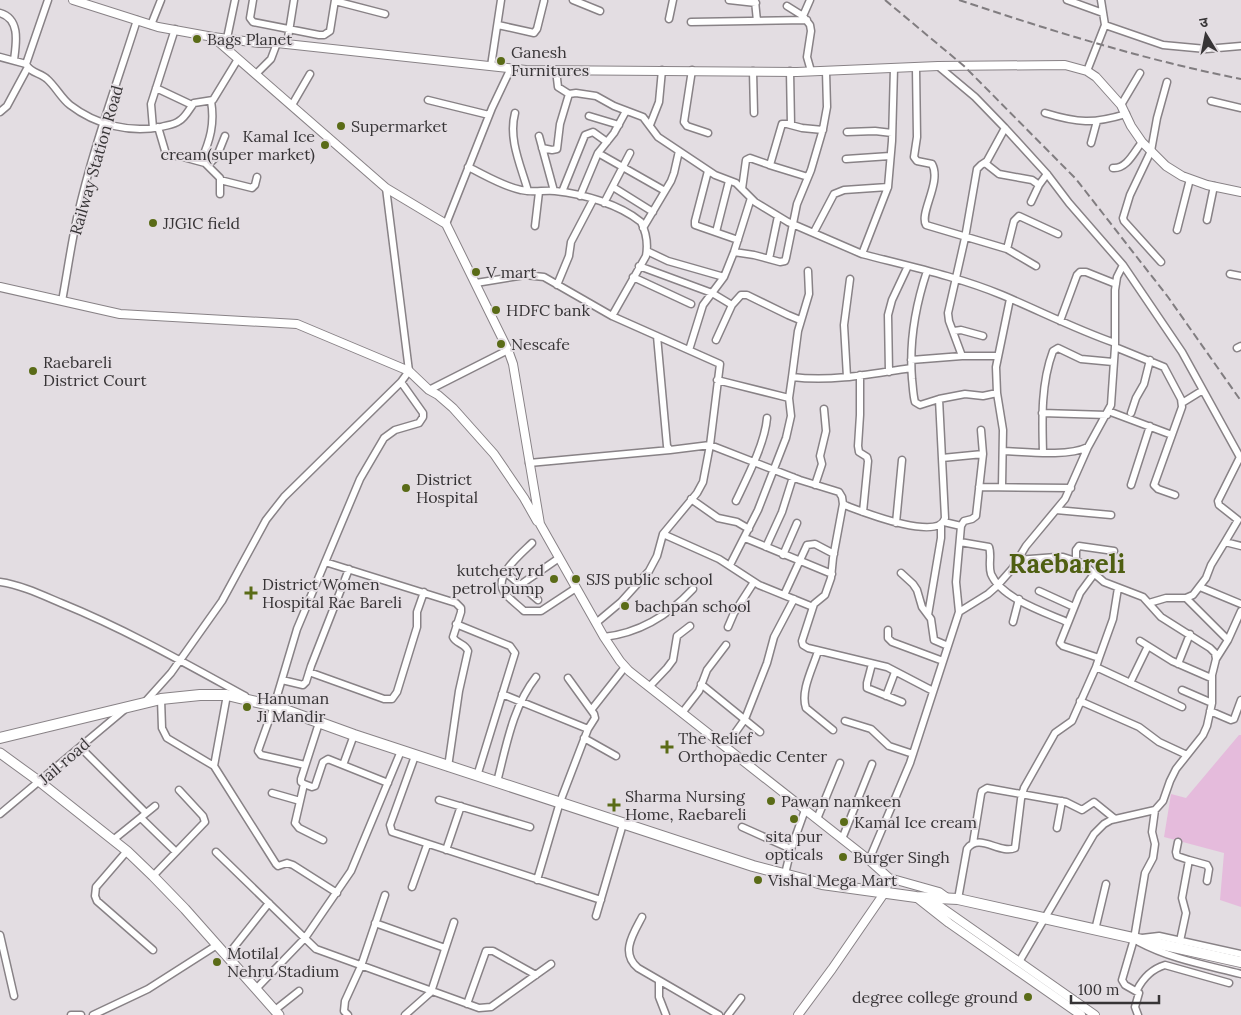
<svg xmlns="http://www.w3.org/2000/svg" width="1241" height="1015" font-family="Lora,'Noto Sans Devanagari',serif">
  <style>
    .green { fill: #e5bbdc }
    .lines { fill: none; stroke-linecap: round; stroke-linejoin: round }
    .minor-casing { stroke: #888286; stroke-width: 9 }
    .tertiary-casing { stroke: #888286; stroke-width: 10 }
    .secondary-casing { stroke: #888286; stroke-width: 11 }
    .trunk-casing { stroke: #888286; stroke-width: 12 }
    .minor { stroke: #fff; stroke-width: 6 }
    .tertiary { stroke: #fff; stroke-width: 8 }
    .secondary { stroke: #fff; stroke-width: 9 }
    .trunk { stroke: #fff; stroke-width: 10 }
    .rail { stroke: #817d80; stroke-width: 2; stroke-dasharray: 8 4; stroke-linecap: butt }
    .poi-dot { fill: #5a6b17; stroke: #e3dde2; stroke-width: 2 }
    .labels { text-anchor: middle; stroke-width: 4; stroke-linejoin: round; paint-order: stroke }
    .poi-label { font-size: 16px; fill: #373436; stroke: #e3dde2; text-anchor: start }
    .street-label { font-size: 16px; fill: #373436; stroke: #e3dde2 }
    .town-label { font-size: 26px; font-weight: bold; fill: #4f5f12; stroke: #e3dde2 }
  </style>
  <rect width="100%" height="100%" fill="#e3dde2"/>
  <path class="green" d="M1239,735H1241V907L1220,900L1224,853L1164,837L1171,794L1186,798Z"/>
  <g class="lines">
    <g class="minor-casing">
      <path id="minor" d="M253,0L250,18L253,22L319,35H324L330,31L335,0
        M573,0L600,11
        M729,0L756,3
        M1067,0L1103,13
        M335,1L385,14
        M755,1L757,21
        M787,6L803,16L810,25L811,31L807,57L811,71
        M0,13C21,19 16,44 14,60
        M803,16L810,0
        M669,19L673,0
        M691,22L807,20
        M151,25L161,0
        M498,25L534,33L537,29L544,1
        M1105,25L1163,45L1206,49L1241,46
        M226,43L235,0
        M287,44L294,0
        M0,57L26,64L48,0
        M26,64C30,73 41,73 47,79C56,87 61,98 70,105C96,125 129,133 161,127C167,125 174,125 179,121C186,117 189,109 194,103L213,100L238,59
        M491,66L501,0
        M938,66L975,97L1005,128L1047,174L1069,203L1123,265
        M916,68L917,137L914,157L917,161L932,164C942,182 919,213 926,225L1007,249L1036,266
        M556,70L558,87L569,94
        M692,70L684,122L687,126L708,133
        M753,71L754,113
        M790,71L791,125
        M1087,71L1105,25L1101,0
        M256,74L271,59L277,43
        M156,88L192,105
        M428,100L489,115
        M1211,101L1241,108
        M292,105L310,74
        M1121,105L1140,73
        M0,112L7,106L28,67
        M515,113C508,139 521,166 528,191
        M1045,113C1078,123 1093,124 1126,114
        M589,116L619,125
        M650,125L659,102L662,70
        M158,127L166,154L183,157L205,163L220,178V194
        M153,128L151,104L175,29
        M847,132L875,131L892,133
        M539,136L554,191
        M1091,143L1097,121
        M542,148L552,150L557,149L560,124L569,94L576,93L596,96L614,106L643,117L658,137L715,175L736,183L755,202L788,222L862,254
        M598,153L665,191
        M846,159L890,156
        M201,161C210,140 215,124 211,101
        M985,163L999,174L1032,180L1039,185
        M208,165L217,156L225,136
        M769,165L808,177
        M468,167C485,175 502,186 521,190C533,193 543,190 555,191C583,194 619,204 641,222C646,232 648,245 646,256L612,316
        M1113,168C1127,169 1134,152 1142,142
        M708,171L695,221V225L738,240
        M220,180L252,188L255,185L257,177
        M613,187L653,212
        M742,189L746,160L750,158L770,165L782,124H787L802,128L823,130
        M562,192L585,135L593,132L607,142
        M580,196L598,153L614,133L626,111
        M1031,202L1039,185L1047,174
        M604,203L630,153
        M1207,220L1214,186
        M446,224L492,108L511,68
        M535,226L539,192
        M643,228L671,181L674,173L679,151
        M1177,230L1190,179
        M716,232L729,181
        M814,232L834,194L844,190L888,187
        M1007,249L1014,221L1019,216L1058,234
        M647,251L668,261L724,277
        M734,252L754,255L780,262L785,261L786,258L797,204L811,170L823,129L827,107L826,71
        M769,259L778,216
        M1161,262L1124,221L1123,218L1130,195L1151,151L1157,118L1167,82
        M639,266L712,293L732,305
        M1230,274L1241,276
        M633,277L691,304
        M476,283L525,275L544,277L612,316L720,364L710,445L800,480L839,492L842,497L843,504L847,506C863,512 939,542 945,518L939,399L920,405L915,402C913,395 913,387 912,379C909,342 915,307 927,271
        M557,285L569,256L571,242L593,200
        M62,301C67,274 71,245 77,218C92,151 116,86 137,20
        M1060,321L1077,275L1080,272H1086L1116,284
        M954,331L961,330L983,336
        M716,340L732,305L741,295H747L788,315L800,320
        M1115,343V290L1117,277L1123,265L1182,352L1241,459
        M1115,347L1164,367L1181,399L1182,407L1154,485L1158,489L1175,495
        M1237,348L1241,346
        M689,350L703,305L724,277L734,252L751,198
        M997,356H962L949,321L948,313L965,238L977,169L981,165L987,161L1005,128
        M911,360L962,356
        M889,372L888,315L892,300L908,266
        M860,375V415L858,446L859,452L867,457L868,461L863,512
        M792,377L798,331L809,294L808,271
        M847,377L844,325L850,279
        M717,380L789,398L792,377C832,382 872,374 911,368
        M429,390L508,350
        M939,399L965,394L983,396L997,393
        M1182,403L1203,390
        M1108,411L1172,435
        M1042,413L1107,415
        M1131,413L1136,398L1144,384L1150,360
        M1003,451C1027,452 1067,457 1088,447
        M1043,452C1042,418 1041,383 1053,351L1058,348L1081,359L1113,362
        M1240,457L1218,501L1219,505L1238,520L1225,542L1241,546
        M942,458L983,454
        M529,463L670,450
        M815,485L822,464L820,456L826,431L824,409
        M1131,485L1150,426
        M1002,486L1003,430L997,393L996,367L1010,299
        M979,487L1071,488
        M691,499L718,518L737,522L749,529
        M736,501C747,478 765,443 767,418
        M843,504L833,558L831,578L825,595L814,604L802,641L803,645L808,648L887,667L933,691
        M1056,510L1111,515
        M944,522L961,526
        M896,523L902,460
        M663,534L719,559L759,585L813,607
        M745,538L832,574
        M960,542L989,547C992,555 988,565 991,574C1001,598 1044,612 1067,622
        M532,543C522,553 493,576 504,592C509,599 518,605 524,611H541L576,588
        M766,547L782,512L793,477
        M783,555L797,523
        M1017,560L1056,557H1063L1082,563L1104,582L1143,597L1161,617L1210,648L1215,653L1216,659L1212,675V703L1207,726L1203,735L1176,769L1170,781L1163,801L1155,810L1111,820L1104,824L1094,834L1019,962
        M1076,561V550L1079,546L1114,551
        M325,562L456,603L461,608V612L453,637C456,644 465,643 468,651L459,691L448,767
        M730,565L758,510L786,438L791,416L789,398
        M504,571L538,600
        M901,573L913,584L917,590L922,607L931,619L934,640L948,646
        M0,582C21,585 42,595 61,603C125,629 185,663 245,696
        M520,585L559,558
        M1200,587L1241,604
        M1039,591L1074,607
        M784,595L807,545L815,544L834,554
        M1186,598L1228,640
        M1149,603L1166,598H1186L1193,595L1206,578L1211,565L1225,542
        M959,612L956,582L961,526L964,521L972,519L976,516L983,454L981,430
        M928,615L941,538V525
        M1013,622L1019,599
        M596,623L621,602L649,571L657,556L663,534L697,493L703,482L710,445L670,450L667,446L657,336
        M456,624L510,646L515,653L477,776
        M728,627L734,613L754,582
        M888,630V638L892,642L943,661
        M604,637C639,633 669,615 693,589
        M1140,641L1172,661L1211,678
        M818,651C813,668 800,691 806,708L833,730
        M1099,658L1113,619L1118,588
        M1216,659L1228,640L1241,611
        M872,664L867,683V688L902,702
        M1178,664L1190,634
        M1096,667L1182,707
        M309,672L384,699H392L397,692L417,627V612L424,592
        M568,678L594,714L595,718L588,729
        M282,680L303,685L306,682L311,666L349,569
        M1130,683L1148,646
        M701,684L760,732
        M649,687L667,668L673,660L677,636L690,626
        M1182,690L1212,703
        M502,694L588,729L560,802L537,880
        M886,696L895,672
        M161,699L162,728L167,738L214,766L276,864L278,866L287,863L293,865L337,893
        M1080,701L1139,727L1159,742L1187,755
        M145,702L171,673L222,601L266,520L284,497L401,382L409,371L386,188
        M592,709L625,667
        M1210,711L1231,720L1234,719L1241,700
        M682,713L699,691L707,670L726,645
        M845,721L871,729L889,746L913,754
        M319,723L301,779V782L304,784L295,823L299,828L323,840
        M584,738L616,756
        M80,747L146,813
        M725,747L745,719L767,663L774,637L794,599
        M415,756L390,825L392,832L601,900
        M305,765L261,755L258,751L259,748L274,706L297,629L360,479L384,438L395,430L419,423L423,417V413L401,382
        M343,765L354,735
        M214,766L227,695
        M497,782C506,747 513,706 536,677
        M304,784L312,787L315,786L323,762L328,759L388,783
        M272,793L300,801
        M439,800L530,827
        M0,814L124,710
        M141,818L176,852
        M817,819L840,763
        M742,827L791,849
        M1057,828L1062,801
        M842,839L872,764
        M113,840L155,806
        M1178,842L1176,852L1177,856L1189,860L1182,898L1186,913L1180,941
        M973,843L981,794L982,791L987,788L1066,802L1082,810L1094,802L1115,819
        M446,850L461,806
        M127,851L96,887L95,896L97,901L153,950
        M216,852L316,949L479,1008L491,1007L551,964
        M869,860L910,763L959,612L988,594L997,586L1012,569L1026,546L1065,499L1088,447L1111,405L1115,347V343C1075,329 1040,311 1002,295C959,277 908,266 862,254L888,187L892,141L894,68
        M1189,860L1207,865L1209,869L1207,881
        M785,874L791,849L805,810
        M153,876L205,822L203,816L179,790
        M412,887L427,845
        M958,899L967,849C979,832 1000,855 1015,848L1021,799L1024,788L1055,733L1072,721L1096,667L1099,658L1063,646L1060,643L1080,593L1094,574
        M596,916L623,824
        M642,917C633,934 620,953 638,968L719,1015
        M375,923L445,948
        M1095,930L1106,884
        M0,935L14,996
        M1142,938L1159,936L1241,954
        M1139,942C1171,959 1206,965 1241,974
        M227,956L269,903
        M659,981V997L666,1015
        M256,989L305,938L351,871L401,751
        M1137,990C1143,978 1152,969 1165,965L1229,983
        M467,1004L486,951H493L536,975
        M275,1010L299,991
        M71,1015H81
        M93,1015L148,989L217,945
        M348,1015L344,1011L345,1001L361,966L385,895
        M405,1015L431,992L454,922
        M728,1015L741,998
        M1138,1015L1135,1007L1139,993L1125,985L1122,980L1134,939L1145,873L1153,858L1155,844L1152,832L1155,810"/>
    </g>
    <g class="tertiary-casing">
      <path id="tertiary" d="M73,0L158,27L213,37L386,188L446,224L508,350L513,364L540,524L604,637L620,661L629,671L869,860L889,878L885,892L832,969L798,1015
        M213,37L259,43H277L526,70L797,72L938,66L1065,65L1087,71L1096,77L1121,105L1131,126L1142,142L1166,166L1182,176L1207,185L1241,192
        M0,287L120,314L297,324L409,371L429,390L438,395L453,408L494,454L524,498L537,521
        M889,878L939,892L946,897
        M916,897L949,923L1081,1015
        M928,898L1095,1015"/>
    </g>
    <g class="secondary-casing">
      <path id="secondary" d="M0,753L40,782L127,851L153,876L185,909L279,1015"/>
    </g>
    <g class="trunk-casing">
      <path id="trunk" d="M0,738L161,699L200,695H227L274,706L354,735L753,866L822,884L916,897L958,899L1241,962"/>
    </g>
    <use href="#minor" class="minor"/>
    <use href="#tertiary" class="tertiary"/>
    <use href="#secondary" class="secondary"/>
    <use href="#trunk" class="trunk"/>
    <path class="rail" d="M885,0L964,66L1076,179L1168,297L1241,401
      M959,0C1052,31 1145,60 1241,79"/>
  </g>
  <g class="poi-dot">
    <circle cx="197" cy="39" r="5"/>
    <circle cx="501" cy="61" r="5"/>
    <circle cx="341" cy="126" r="5"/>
    <circle cx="325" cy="145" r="5"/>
    <circle cx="153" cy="223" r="5"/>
    <circle cx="476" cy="272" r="5"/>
    <circle cx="496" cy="310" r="5"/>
    <circle cx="501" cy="344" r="5"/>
    <circle cx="33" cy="371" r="5"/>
    <circle cx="406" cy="488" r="5"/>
    <circle cx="554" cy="579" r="5"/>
    <circle cx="576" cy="579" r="5"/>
    <path d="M248.5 585.5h5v5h5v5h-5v5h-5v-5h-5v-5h5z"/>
    <circle cx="625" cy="606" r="5"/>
    <circle cx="247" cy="707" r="5"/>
    <path d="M664.5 739.5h5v5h5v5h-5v5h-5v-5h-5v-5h5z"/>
    <circle cx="771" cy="801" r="5"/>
    <path d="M611.5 797.5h5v5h5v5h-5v5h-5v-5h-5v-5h5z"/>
    <circle cx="794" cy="819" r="5"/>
    <circle cx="844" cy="822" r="5"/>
    <circle cx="843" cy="857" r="5"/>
    <circle cx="758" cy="880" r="5"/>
    <circle cx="217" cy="962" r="5"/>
    <circle cx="1028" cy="997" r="5"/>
  </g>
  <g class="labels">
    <g class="poi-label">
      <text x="207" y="45">Bags Planet</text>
      <text x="511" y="58">Ganesh<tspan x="511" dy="18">Furnitures</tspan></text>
      <text x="351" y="132">Supermarket</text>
      <text x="315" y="142" text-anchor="end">Kamal Ice<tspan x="315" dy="18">cream(super market)</tspan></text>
      <text x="163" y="229">JJGIC field</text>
      <text x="486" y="278">V mart</text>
      <text x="506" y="316">HDFC bank</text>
      <text x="511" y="350">Nescafe</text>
      <text x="43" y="368">Raebareli<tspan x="43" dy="18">District Court</tspan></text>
      <text x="416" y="485">District<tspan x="416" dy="18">Hospital</tspan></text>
      <text x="544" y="576" text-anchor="end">kutchery rd<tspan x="544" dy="18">petrol pump</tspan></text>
      <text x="586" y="585">SJS public school</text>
      <text x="262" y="590">District Women<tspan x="262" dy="18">Hospital Rae Bareli</tspan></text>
      <text x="635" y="612">bachpan school</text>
      <text x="257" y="704">Hanuman<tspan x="257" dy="18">Ji Mandir</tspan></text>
      <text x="678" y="744">The Relief<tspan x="678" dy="18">Orthopaedic Center</tspan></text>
      <text x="625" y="802">Sharma Nursing<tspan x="625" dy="18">Home, Raebareli</tspan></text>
      <text x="781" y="807">Pawan namkeen</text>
      <text x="854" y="828">Kamal Ice cream</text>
      <text x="794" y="842" text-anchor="middle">sita pur<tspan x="794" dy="18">opticals</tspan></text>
      <text x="853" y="863">Burger Singh</text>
      <text x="768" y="886">Vishal Mega Mart</text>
      <text x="227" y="959">Motilal<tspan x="227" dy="18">Nehru Stadium</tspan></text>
      <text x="1018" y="1003" text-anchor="end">degree college ground</text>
    </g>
    <g class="street-label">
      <text transform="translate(96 160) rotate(-74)" y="6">Railway Station Road</text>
      <text transform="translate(64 761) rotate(-41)" y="6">Jail road</text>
    </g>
    <g class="town-label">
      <text x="1067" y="573">Raebareli</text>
    </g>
  </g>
  <g transform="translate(1206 35) rotate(350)" stroke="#e3dde2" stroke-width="4" paint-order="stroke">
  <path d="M0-4L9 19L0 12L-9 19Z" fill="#373436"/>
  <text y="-8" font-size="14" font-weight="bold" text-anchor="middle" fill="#373436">उ</text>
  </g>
  <path d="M1071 995v8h88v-8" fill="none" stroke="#373436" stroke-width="2.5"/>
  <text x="1078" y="995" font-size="15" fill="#373436" stroke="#e3dde2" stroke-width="4" paint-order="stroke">100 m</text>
</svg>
